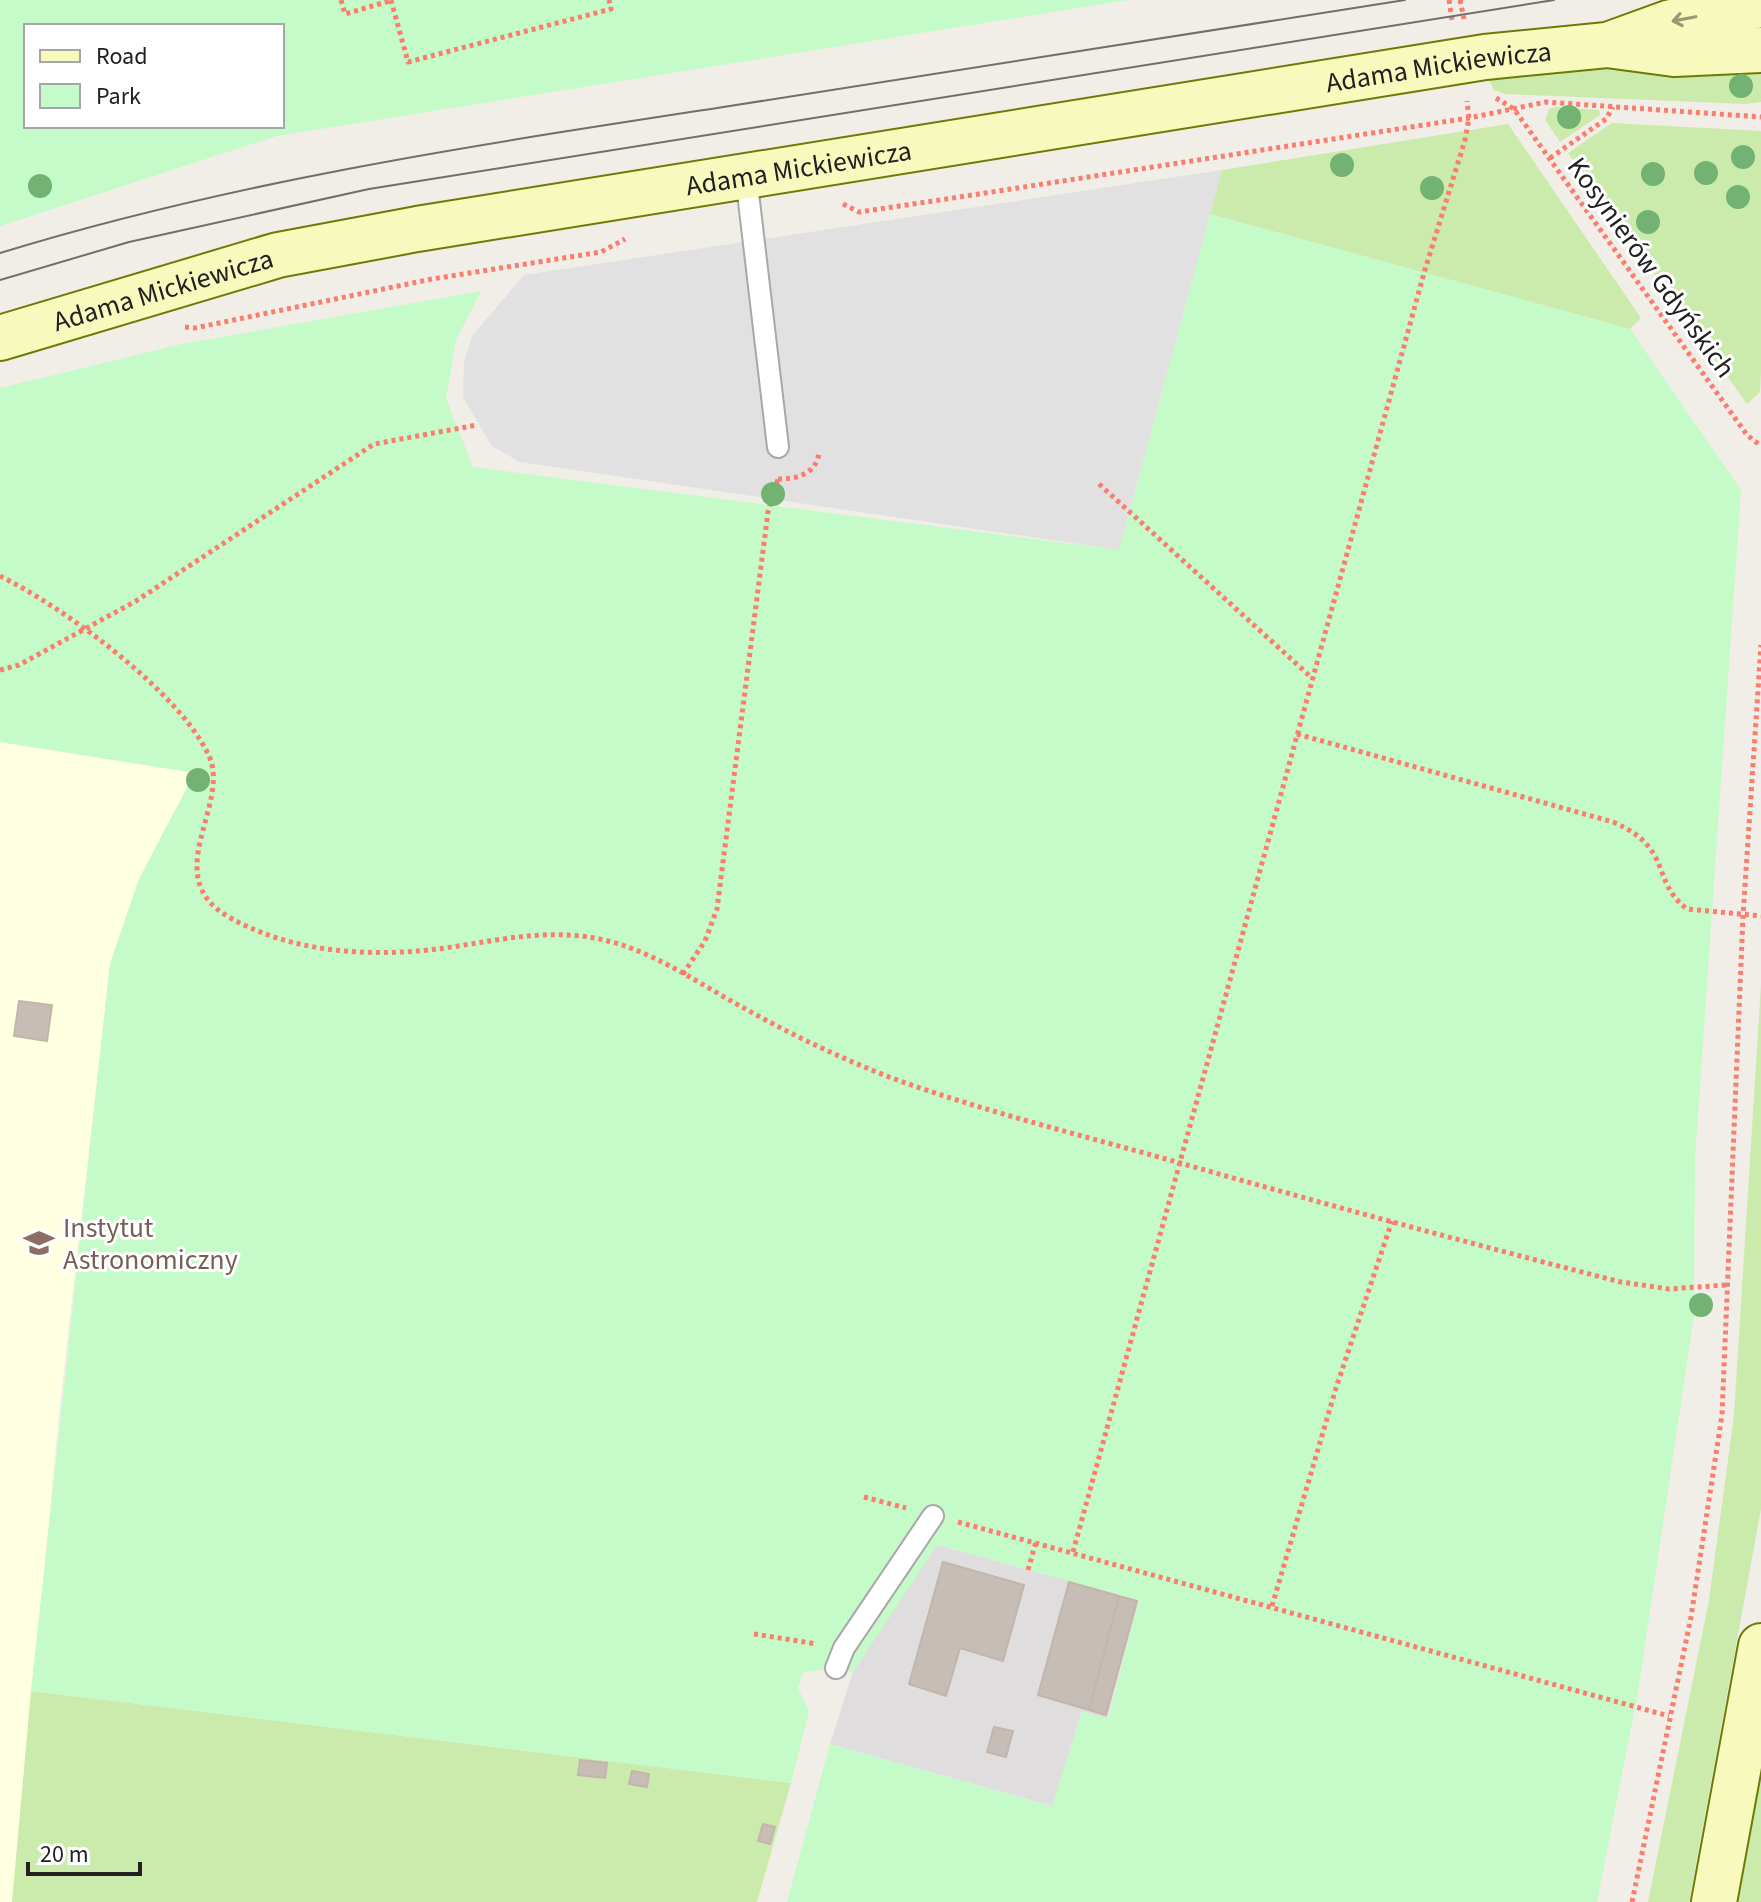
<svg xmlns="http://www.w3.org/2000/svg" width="1761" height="1902" font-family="'Source Sans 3',sans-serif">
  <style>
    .residential { fill: #dfdddd }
    .education { fill: #ffffe2 }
    .grass { fill: #cbebad }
    .park { fill: #c5fac9; fill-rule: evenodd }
    .parking { fill: #e1e1e1 }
    .building { fill: #c6beb6; stroke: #c3b5a9; stroke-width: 2 }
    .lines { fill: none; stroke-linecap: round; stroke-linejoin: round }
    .lane-casing { stroke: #a8a8a8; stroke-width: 24 }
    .secondary-casing { stroke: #6d7b04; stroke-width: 48 }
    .path { stroke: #fb7d6e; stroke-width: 5; stroke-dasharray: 4 4; stroke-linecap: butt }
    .lane { stroke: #fff; stroke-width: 20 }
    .secondary { stroke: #f7fabc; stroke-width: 44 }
    .tram { stroke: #6f6f6f; stroke-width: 2 }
    .tree { fill: #72b374 }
    .oneway { stroke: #979876 }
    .labels { text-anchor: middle; stroke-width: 6; stroke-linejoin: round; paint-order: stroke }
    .street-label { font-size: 28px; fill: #212121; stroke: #fff }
    .education-label { font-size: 28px; fill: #785e54; stroke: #fff; text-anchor: start }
  </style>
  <rect width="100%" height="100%" fill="#f1eee7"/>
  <path class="residential" d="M937,1545L1139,1600L1107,1719L1082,1711L1053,1806L830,1744L853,1672Z"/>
  <path class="education" d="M0,742L195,772L139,879L110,964L59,1414L13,1902H0Z"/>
  <path class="grass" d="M1761,62V102L1745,104L1505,94L1494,90L1487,76L1611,66Z
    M1557,107L1599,110L1600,115L1560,142L1545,120L1549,109Z
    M1612,123L1761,131V370L1760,392L1747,404L1568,153Z
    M1508,124L1641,318L1630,329L1210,214L1222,170Z
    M1761,984V1509L1689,1902H1648L1709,1600L1734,1415Z
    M31,1691L791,1783L757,1902H12Z
    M1761,1766V1902H1736Z"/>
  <path class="park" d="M0,0H1128L277,136L0,226ZM282,26V126H26V26Z
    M1210,214L1630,329L1741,490L1695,1159L1694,1315L1638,1692L1597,1902H787L830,1744L1052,1806L1082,1711L1108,1719L1139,1600L937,1545L853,1672L836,1668L803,1672L798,1688L809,1711L791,1783L31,1691L110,964L139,879L195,773L0,742V388L182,344L481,291L456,340L446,398L473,467L1119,550Z"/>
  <path class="parking" d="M1222,170L1119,550L520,462L492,446L463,397L464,362L472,336L524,275Z"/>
  <path class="building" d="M19,1001L52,1005L47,1041L14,1036Z
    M943,1562L1024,1585L1003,1661L960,1648L946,1696L909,1684Z
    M1069,1582L1119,1596L1089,1710L1038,1695Z
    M1119,1596L1137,1601L1106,1715L1089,1710Z
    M994,1727L1013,1731L1006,1757L987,1752Z
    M580,1760L607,1763L605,1778L578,1775Z
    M632,1771L649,1774L647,1787L629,1784Z
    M763,1824L775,1827L770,1844L758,1841Z"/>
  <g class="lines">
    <g class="lane-casing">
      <path id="lane" d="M746,176L778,447
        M836,1668L844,1648L933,1516"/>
    </g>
    <g class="secondary-casing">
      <g id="secondary">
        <path d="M1613,43L1671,22L1761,5"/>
        <path id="s1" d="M0,338L278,255L417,229L1485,57L1607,45L1674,54L1761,50"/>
        <path d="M1714,1902L1761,1646"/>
      </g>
    </g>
    <path class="path" d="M341,0L345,14L393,0
      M391,0L408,62L611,9L609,0
      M1449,0L1452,20
      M1460,0L1464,19
      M1496,98L1514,109L1747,435L1761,446
      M1550,158L1606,119L1613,107
      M843,204L859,212L940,200L1469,118L1546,102L1761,117
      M185,327L195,328L432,279L601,252L625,239
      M778,479C797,479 816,474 819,453
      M1099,484L1312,678
      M0,576C63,607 180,692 209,756C231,805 159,875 227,916C294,955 378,958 452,947C504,939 551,928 604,940C653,951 698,983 742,1007C790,1034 838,1057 889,1077C979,1110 1073,1133 1166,1159C1317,1202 1468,1243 1621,1282L1669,1289L1726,1285
      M0,670L19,665L136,601L374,444L477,425
      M1297,734L1613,822C1674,848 1650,881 1687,909L1761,916
      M683,974L705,941L717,909L768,512L778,479
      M864,1497L906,1508
      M958,1522L1669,1716
      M1073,1552L1424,273L1465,140L1469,118L1467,101
      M1028,1570L1036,1542
      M1272,1606L1336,1388L1392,1221
      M754,1634L817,1644
      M1632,1902L1691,1617L1722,1415L1743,916L1761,645"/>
    <use href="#lane" class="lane"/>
    <use href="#secondary" class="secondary"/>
    <path class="tram" d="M0,253C234,181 476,145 717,108C947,72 1176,35 1405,0
      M0,280L129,242L369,189L1554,0"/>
  </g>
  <g class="tree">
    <circle cx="1741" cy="86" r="12"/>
    <circle cx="1569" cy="117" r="12"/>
    <circle cx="1743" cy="157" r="12"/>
    <circle cx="1342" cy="165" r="12"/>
    <circle cx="1706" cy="173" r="12"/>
    <circle cx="1653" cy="174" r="12"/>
    <circle cx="40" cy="186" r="12"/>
    <circle cx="1432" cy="188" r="12"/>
    <circle cx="1738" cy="197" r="12"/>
    <circle cx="1648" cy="222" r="12"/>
    <circle cx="773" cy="494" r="12"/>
    <circle cx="198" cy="780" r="12"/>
    <circle cx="1701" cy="1305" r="12"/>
  </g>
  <defs><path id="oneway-shaft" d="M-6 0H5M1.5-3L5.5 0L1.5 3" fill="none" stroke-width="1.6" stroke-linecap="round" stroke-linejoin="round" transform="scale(2)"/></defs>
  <use class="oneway" href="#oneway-shaft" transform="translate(1684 19) rotate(169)"/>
  <defs>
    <g id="university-bare" transform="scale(2.4)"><path d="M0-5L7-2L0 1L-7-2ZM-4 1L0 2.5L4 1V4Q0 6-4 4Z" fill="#8d6e63" stroke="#fff" stroke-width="2.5" paint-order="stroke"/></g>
  </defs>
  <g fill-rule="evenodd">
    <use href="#university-bare" x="39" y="1243"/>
  </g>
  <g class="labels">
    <g class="street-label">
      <text dy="10" stroke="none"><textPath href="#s1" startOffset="1466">Adama Mickiewicza</textPath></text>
      <text dy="10" stroke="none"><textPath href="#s1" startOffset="818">Adama Mickiewicza</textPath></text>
      <text transform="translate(1652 267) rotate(54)" y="10">Kosynierów Gdyńskich</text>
      <text dy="10" stroke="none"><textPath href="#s1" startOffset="170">Adama Mickiewicza</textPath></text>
    </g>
    <g class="education-label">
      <text x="63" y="1237">Instytut<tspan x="63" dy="32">Astronomiczny</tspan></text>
    </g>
  </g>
  <rect x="24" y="24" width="260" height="104" fill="#ffffff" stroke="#a6a6a6" stroke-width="2"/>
  <rect x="40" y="50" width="40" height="12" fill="#f7fabc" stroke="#a6a6a6" stroke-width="2"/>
  <text x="96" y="64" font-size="24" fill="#212121">Road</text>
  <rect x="40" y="84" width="40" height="24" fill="#c5fac9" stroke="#a6a6a6" stroke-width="2"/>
  <text x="96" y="104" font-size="24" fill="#212121">Park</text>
  <path d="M28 1862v12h112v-12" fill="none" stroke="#212121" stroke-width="4"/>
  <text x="40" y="1862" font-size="24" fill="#212121" stroke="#ffffff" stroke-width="6" paint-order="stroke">20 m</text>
</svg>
